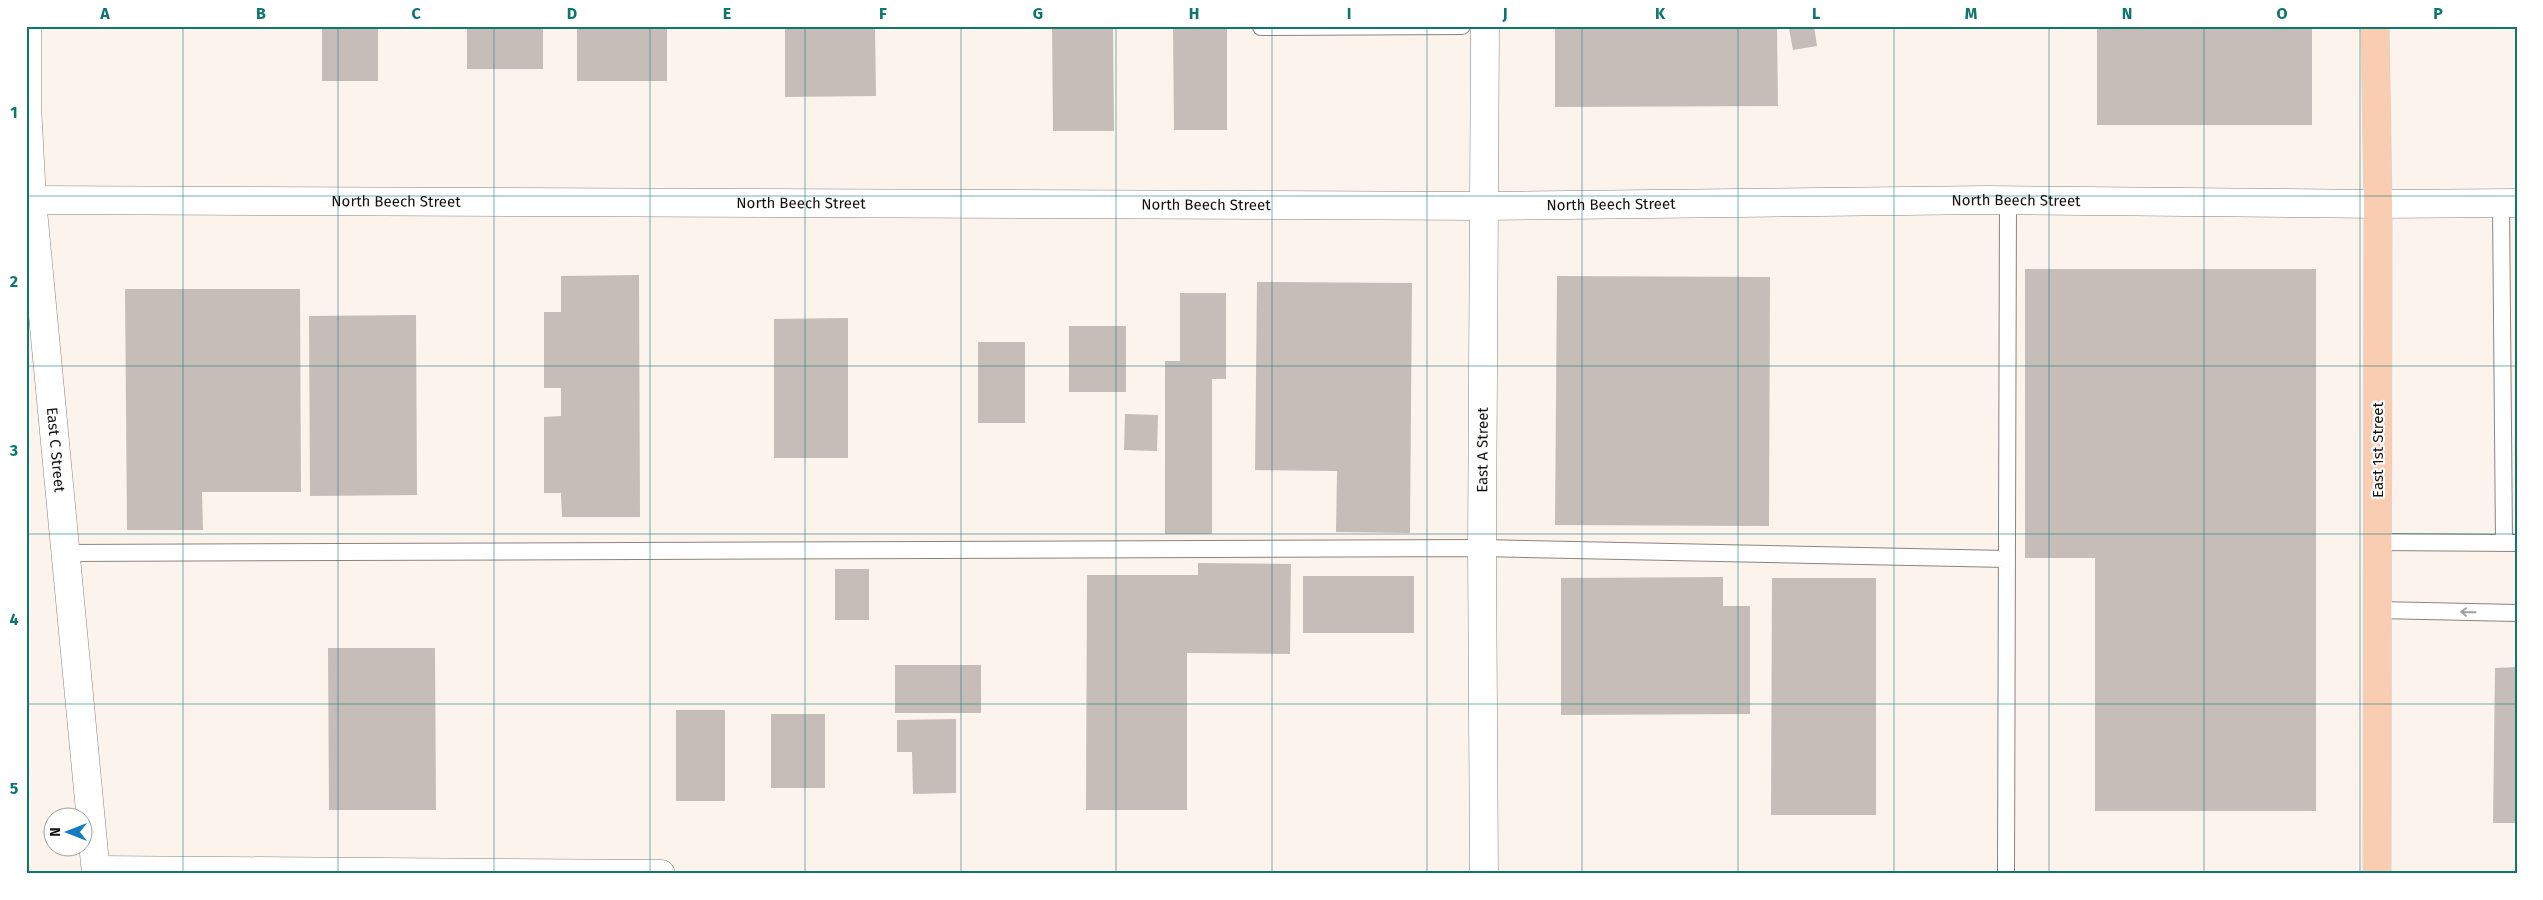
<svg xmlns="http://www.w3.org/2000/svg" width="2543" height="900" font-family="'Fira Sans',sans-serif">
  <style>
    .building { fill: #c6bdb8 }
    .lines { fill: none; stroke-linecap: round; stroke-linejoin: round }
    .lane-casing { stroke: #8c847f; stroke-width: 18 }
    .street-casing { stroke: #8c847f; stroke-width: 29 }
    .primary-casing { stroke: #d5d4d4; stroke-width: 29 }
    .lane { stroke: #fff; stroke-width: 16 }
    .street { stroke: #fff; stroke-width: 28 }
    .primary { stroke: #f9cdb2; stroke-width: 28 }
    .oneway { stroke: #a19f9f }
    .grid { fill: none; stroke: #0f766e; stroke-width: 1; stroke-opacity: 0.55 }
    .labels { text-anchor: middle; stroke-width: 4.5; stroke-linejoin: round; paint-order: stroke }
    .street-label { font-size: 15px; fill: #13100e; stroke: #fff }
    .neatline { fill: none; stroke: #0f766e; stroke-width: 2 }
    .grid-label { font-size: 16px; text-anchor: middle; font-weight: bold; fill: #0f766e }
  </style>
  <rect width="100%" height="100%" fill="#fcf3ed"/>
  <path class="building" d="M322,26H378V81H322Z
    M467,26H543V69H467Z
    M577,26H667V81H577Z
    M785,26H875L876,96L785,97Z
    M1052,26H1113L1114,131H1053Z
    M1173,26H1227V130H1174Z
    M1555,26H1777L1778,106L1555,107Z
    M1804,26H1814L1817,46L1793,50L1789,29Z
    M2097,26H2312V125H2097Z
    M2025,269H2316V811H2095V558H2025Z
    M639,275L640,517H562L561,493H544V417L561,416V388H544V312H561V276Z
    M1557,276L1770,277L1769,526L1555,525Z
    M1257,282L1412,283L1410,533L1336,532L1337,471L1255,470Z
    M125,289H300L301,492H202L203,530H127Z
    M1180,293H1226V379H1212V534H1165V361H1180Z
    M416,315L417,495L310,496L309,316Z
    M848,318V458H774V319Z
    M1069,326H1126V392H1069Z
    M978,342H1025V423H978Z
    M1125,414L1158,415L1157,451L1124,450Z
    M1198,563L1291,564L1290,654L1187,653V810H1086L1087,575H1198Z
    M835,569H869V620H835Z
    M1303,576H1414V633H1303Z
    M1723,577V606H1750V714L1561,715V578Z
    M1772,578H1876V815H1771Z
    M328,648H435L436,810H329Z
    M895,665H981V713H895Z
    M2517,667V823H2493L2495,668Z
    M676,710H725V801H676Z
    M771,714H825V788H771Z
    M956,719V793L913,794L912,752H897V720Z"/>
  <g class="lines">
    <g class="lane-casing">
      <path id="lane" d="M1261,27L1462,26
        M2501,203L2504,543
        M2378,542L2517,543
        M65,553L1482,548L2007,559
        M2378,610L2517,613
        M2006,874L2008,200"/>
    </g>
    <g class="street-casing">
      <g id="street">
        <path id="s1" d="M27,26V105L32,200L96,874"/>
        <path id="s2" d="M32,200L1486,206L1987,200L2378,204L2517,203"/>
        <path d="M96,870L661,874"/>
        <path id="s3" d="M1484,874L1482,548L1485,26"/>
      </g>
    </g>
    <g class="primary-casing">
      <path id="primary" d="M2375,26L2378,204L2377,874"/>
    </g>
    <use href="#lane" class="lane"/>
    <use href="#street" class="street"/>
    <use href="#primary" class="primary"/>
  </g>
  <defs><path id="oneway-shaft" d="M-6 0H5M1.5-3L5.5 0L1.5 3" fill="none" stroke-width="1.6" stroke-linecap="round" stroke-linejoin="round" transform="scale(1.25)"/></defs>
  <use class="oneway" href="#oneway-shaft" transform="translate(2468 612) rotate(-179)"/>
  <path class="grid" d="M183,26V874M338,26V874M494,26V874M650,26V874M805,26V874M961,26V874M1116,26V874M1272,26V874M1427,26V874M1582,26V874M1738,26V874M1894,26V874M2049,26V874M2204,26V874M2360,26V874M26,196H2517M26,366H2517M26,534H2517M26,704H2517"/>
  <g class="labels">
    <g class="street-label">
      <text dy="5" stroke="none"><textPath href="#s2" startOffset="1984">North Beech Street</textPath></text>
      <text dy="5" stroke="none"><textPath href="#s2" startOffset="364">North Beech Street</textPath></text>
      <text dy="5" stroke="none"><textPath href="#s2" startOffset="769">North Beech Street</textPath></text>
      <text dy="5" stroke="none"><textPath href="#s2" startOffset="1579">North Beech Street</textPath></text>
      <text dy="5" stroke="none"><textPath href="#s2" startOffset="1174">North Beech Street</textPath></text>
      <text dy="5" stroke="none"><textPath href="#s1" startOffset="425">East C Street</textPath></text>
      <text dy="5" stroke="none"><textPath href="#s3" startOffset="424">East A Street</textPath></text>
      <text transform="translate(2378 450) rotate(-90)" y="5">East 1st Street</text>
    </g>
  </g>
  <rect width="2543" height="900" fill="none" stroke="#ffffff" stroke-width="55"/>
  <g transform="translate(68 832) rotate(270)"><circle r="24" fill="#ffffff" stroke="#a19f9f"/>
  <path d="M0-4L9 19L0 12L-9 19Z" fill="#137bc6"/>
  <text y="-8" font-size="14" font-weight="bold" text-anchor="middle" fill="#13100e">N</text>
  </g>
  <rect x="28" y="28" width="2488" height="844" class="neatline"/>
  <g class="grid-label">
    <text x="105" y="19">A</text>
    <text x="261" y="19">B</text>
    <text x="416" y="19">C</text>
    <text x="572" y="19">D</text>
    <text x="727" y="19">E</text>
    <text x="883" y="19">F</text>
    <text x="1038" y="19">G</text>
    <text x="1194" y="19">H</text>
    <text x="1349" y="19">I</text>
    <text x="1505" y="19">J</text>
    <text x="1660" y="19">K</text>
    <text x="1816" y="19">L</text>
    <text x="1971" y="19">M</text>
    <text x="2127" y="19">N</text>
    <text x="2282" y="19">O</text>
    <text x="2438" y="19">P</text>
    <text x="14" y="118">1</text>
    <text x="14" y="287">2</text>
    <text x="14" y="456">3</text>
    <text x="14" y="625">4</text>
    <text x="14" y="794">5</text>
  </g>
</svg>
